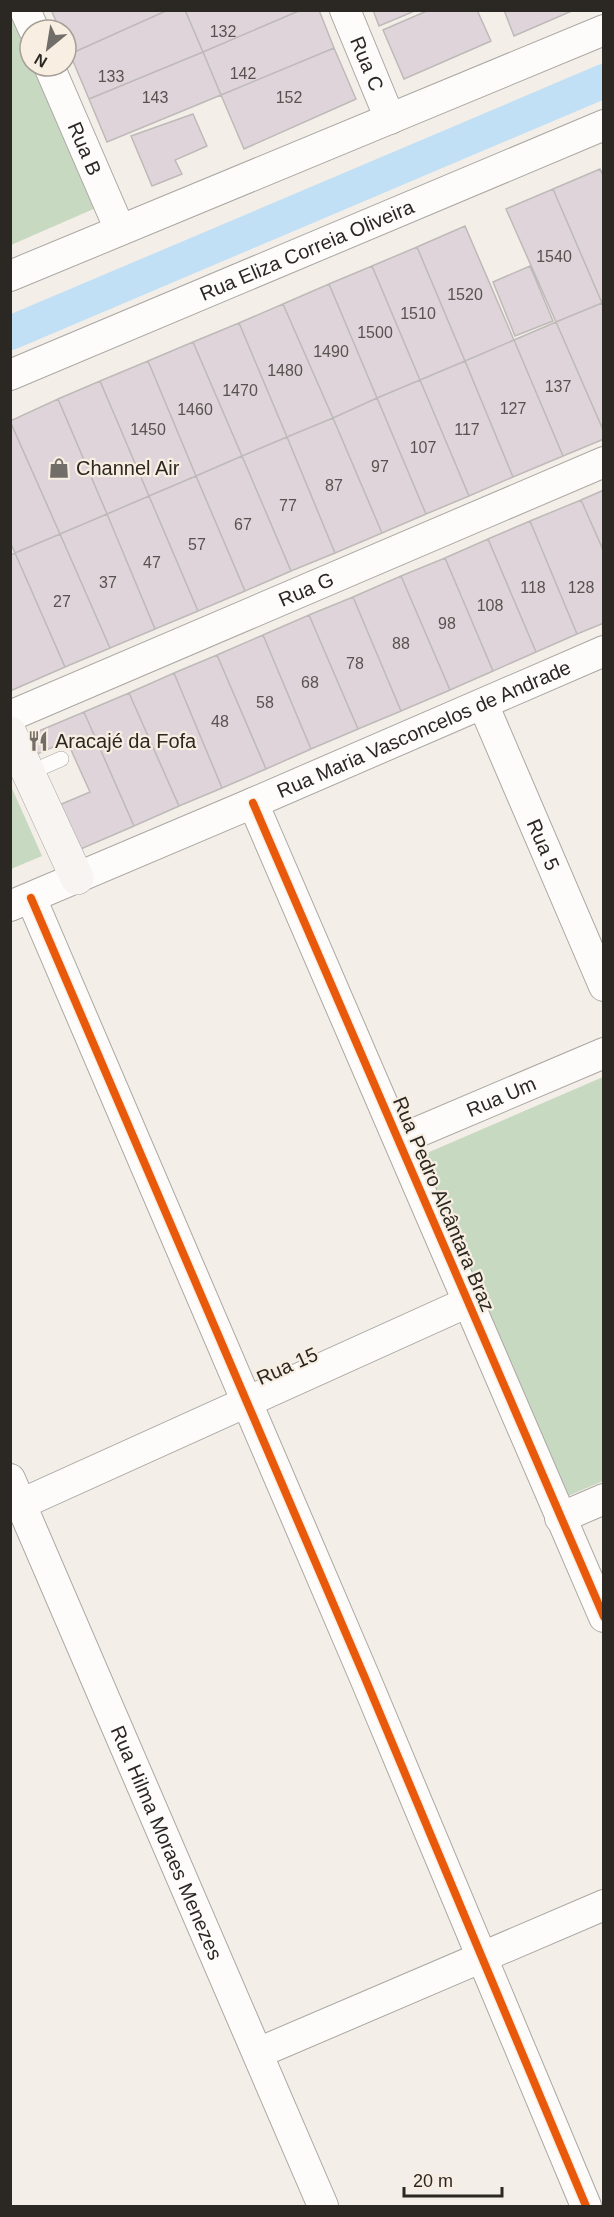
<svg xmlns="http://www.w3.org/2000/svg" width="614" height="2217" font-family="Helvetica,sans-serif">
  <style>
    .green { fill: #c8d9c2 }
    .lines { fill: none; stroke-linecap: round; stroke-linejoin: round }
    .canal { stroke: #c1e0f6; stroke-width: 34 }
    .building { fill: #ded4d9; stroke: #bebab9; stroke-width: 1.5 }
    .lane-casing { stroke: #aba7a2; stroke-width: 16 }
    .street-casing { stroke: #aba7a2; stroke-width: 32 }
    .secondary-casing { stroke: #aba7a2; stroke-width: 34 }
    .lane { stroke: #fdfcfb; stroke-width: 15 }
    .street { stroke: #fdfcfb; stroke-width: 30 }
    .secondary { stroke: #f7f4f2; stroke-width: 33 }
    .cycleway-casing { stroke: #f8efe2; stroke-width: 11 }
    .cycleway { stroke: #e8590c; stroke-width: 8 }
    .labels { text-anchor: middle; stroke-width: 4.5; stroke-linejoin: round; paint-order: stroke }
    .number-label { font-size: 16px; fill: #585350 }
    .street-label { font-size: 20px; fill: #2b2823; stroke: #f8efe2 }
    .poi-label { font-size: 20px; fill: #2b2823; stroke: #f8efe2; text-anchor: start }
  </style>
  <rect width="100%" height="100%" fill="#f3eee7"/>
  <path class="green" d="M10,11L30,44V66H39L98,207L11,245Z
    M11,786L42,856L11,869H10Z
    M603,1077V1481L568,1496L420,1156Z"/>
  <g class="lines">
    <path class="canal" d="M10,333L604,81"/>
  </g>
  <path class="building" d="M56,10H168L70,54L66,44V30H60L52,12Z
    M168,10H185L203,52L89,99L70,54Z
    M185,10H301L203,52Z
    M301,10H319L334,48L221,95L203,52Z
    M373,10H417L379,26Z
    M429,10H477L491,41L404,79L383,30Z
    M504,10H574L514,36Z
    M334,48L356,99L244,149L221,95Z
    M203,52L221,95L107,142L89,99Z
    M193,114L207,146L175,160L182,174L152,186L131,136Z
    M600,169L604,177V302L602,303L553,189Z
    M553,189L602,303L556,322L506,209Z
    M465,226L514,340L465,361L417,247Z
    M417,247L465,361L420,380L372,266Z
    M372,266L420,380L377,398L329,284Z
    M530,266L553,321L515,336L493,282Z
    M329,284L377,398L333,418L283,304Z
    M602,303L604,307V432L556,322Z
    M283,304L333,418L287,437L239,323Z
    M556,322L604,432V439L563,456L514,340Z
    M239,323L287,437L242,456L193,342Z
    M514,340L563,456L513,477L465,361Z
    M193,342L242,456L196,476L148,361Z
    M148,361L196,476L149,496L100,381Z
    M465,361L513,477L469,496L420,380Z
    M420,380L469,496L426,514L377,398Z
    M100,381L149,496L107,514L58,399Z
    M377,398L426,514L382,533L333,418Z
    M58,399L107,514L60,534L10,421Z
    M333,418L382,533L335,553L287,437Z
    M10,421L60,534L15,553L10,542Z
    M287,437L335,553L291,571L242,456Z
    M242,456L291,571L245,591L196,476Z
    M196,476L245,591L198,611L149,496Z
    M604,490V552L581,500Z
    M149,496L198,611L155,629L107,514Z
    M581,500L604,552V623L577,634L530,521Z
    M107,514L155,629L110,648L60,534Z
    M530,521L577,634L536,652L488,539Z
    M60,534L110,648L65,667L15,553Z
    M488,539L536,652L493,671L445,558Z
    M15,553L65,667L10,691V555Z
    M445,558L493,671L450,690L401,576Z
    M401,576L450,690L401,711L353,597Z
    M353,597L401,711L358,729L309,615Z
    M309,615L358,729L311,749L263,635Z
    M263,635L311,749L266,769L217,655Z
    M217,655L266,769L222,788L174,673Z
    M174,673L222,788L179,806L129,693Z
    M129,693L179,806L134,826L84,712Z
    M84,712L134,826L76,851L57,806L90,792L67,741L35,755L27,736Z"/>
  <g class="lines">
    <g class="lane-casing">
      <path id="lane" d="M29,773L61,759"/>
    </g>
    <g class="street-casing">
      <g id="street">
        <path d="M25,10L34,30"/>
        <path id="s1" d="M345,10L390,119"/>
        <path id="s2" d="M49,66L120,230"/>
        <path d="M10,276L604,30"/>
        <path id="s3" d="M10,375L604,125"/>
        <path id="s4" d="M483,704L604,986"/>
        <path id="s5" d="M10,716L604,462"/>
        <path d="M253,803L604,1617"/>
        <path d="M31,898L365,1678L586,2206"/>
        <path id="s6" d="M10,906L253,803L604,651"/>
        <path id="s7" d="M399,1140L604,1053"/>
        <path id="s8" d="M10,1479L323,2206"/>
        <path d="M21,1504L468,1302"/>
        <path d="M560,1518L604,1499"/>
        <path d="M258,2053L604,1905"/>
      </g>
    </g>
    <g class="secondary-casing">
      <path id="secondary" d="M10,733L77,878"/>
    </g>
    <use href="#lane" class="lane"/>
    <use href="#street" class="street"/>
    <use href="#secondary" class="secondary"/>
    <g class="cycleway-casing">
      <path id="cycleway" d="M253,803L604,1617
        M31,898L365,1678L586,2206"/>
    </g>
    <use href="#cycleway" class="cycleway"/>
  </g>
  <defs>
    <g id="shop-bare" transform="scale(1.62)"><path d="M-5-2.5h2.3a2.7 3.5 0 0 1 5.4 0H5L5.5 6h-11ZM-1.5-2.5h3a1.5 2.3 0 0 0-3 0Z" fill="#716d68" stroke="#f8efe2" stroke-width="2.5" paint-order="stroke"/></g>
    <g id="restaurant-bare" transform="scale(1.62)"><path d="M-5-6h1v4h1v-4h1v4h1v-4h1v5L-1.5 .5V6h-2V.5L-5-1ZM5-6V6H3V1.5H1.5Q1.5-4 5-6Z" fill="#716d68" stroke="#f8efe2" stroke-width="2.5" paint-order="stroke"/></g>
  </defs>
  <g fill-rule="evenodd">
    <use href="#shop-bare" x="59" y="468"/>
    <use href="#restaurant-bare" x="38" y="741"/>
  </g>
  <g class="labels">
    <g class="number-label">
      <text x="223" y="37">132</text>
      <text x="243" y="79">142</text>
      <text x="111" y="82">133</text>
      <text x="155" y="103">143</text>
      <text x="289" y="103">152</text>
      <text x="554" y="262">1540</text>
      <text x="465" y="300">1520</text>
      <text x="418" y="319">1510</text>
      <text x="375" y="338">1500</text>
      <text x="331" y="357">1490</text>
      <text x="285" y="376">1480</text>
      <text x="558" y="392">137</text>
      <text x="240" y="396">1470</text>
      <text x="513" y="414">127</text>
      <text x="195" y="415">1460</text>
      <text x="148" y="435">1450</text>
      <text x="467" y="435">117</text>
      <text x="423" y="453">107</text>
      <text x="380" y="472">97</text>
      <text x="334" y="491">87</text>
      <text x="288" y="511">77</text>
      <text x="243" y="530">67</text>
      <text x="197" y="550">57</text>
      <text x="152" y="568">47</text>
      <text x="108" y="588">37</text>
      <text x="533" y="593">118</text>
      <text x="581" y="593">128</text>
      <text x="62" y="607">27</text>
      <text x="490" y="611">108</text>
      <text x="447" y="629">98</text>
      <text x="401" y="649">88</text>
      <text x="355" y="669">78</text>
      <text x="310" y="688">68</text>
      <text x="265" y="708">58</text>
      <text x="220" y="727">48</text>
    </g>
    <g class="street-label">
      <text dy="7" stroke="none"><textPath href="#s1" startOffset="58">Rua C</textPath></text>
      <text dy="7" stroke="none"><textPath href="#s2" startOffset="90">Rua B</textPath></text>
      <text dy="7" stroke="none"><textPath href="#s3" startOffset="322">Rua Eliza Correia Oliveira</textPath></text>
      <text dy="7" stroke="none"><textPath href="#s5" startOffset="322">Rua G</textPath></text>
      <text dy="7" stroke="none"><textPath href="#s6" startOffset="450">Rua Maria Vasconcelos de Andrade</textPath></text>
      <text dy="7" stroke="none"><textPath href="#s4" startOffset="153">Rua 5</textPath></text>
      <text dy="7" stroke="none"><textPath href="#s7" startOffset="111">Rua Um</textPath></text>
      <text transform="translate(444 1204) rotate(67)" y="7">Rua Pedro Alcântara Braz</text>
      <text transform="translate(287 1366) rotate(-24)" y="7">Rua 15</text>
      <text dy="7" stroke="none"><textPath href="#s8" startOffset="396">Rua Hilma Moraes Menezes</textPath></text>
    </g>
    <g class="poi-label">
      <text x="76" y="475">Channel Air</text>
      <text x="55" y="748">Aracajé da Fofa</text>
    </g>
  </g>
  <rect width="614" height="2217" fill="none" stroke="#2b2823" stroke-width="24"/>
  <g transform="translate(48 48) rotate(210)"><circle r="28" fill="#f8efe2" stroke="#a69f96" stroke-width="1.5"/>
  <path d="M0-4.5L10 22L0 15L-10 22Z" fill="#716d68"/>
  <text y="-9" font-size="16" font-weight="bold" text-anchor="middle" fill="#2b2823">N</text>
  </g>
  <path d="M404 2187v9h98v-9" fill="none" stroke="#2b2823" stroke-width="3"/>
  <text x="413" y="2187" font-size="18" fill="#2b2823" stroke="#f8efe2" stroke-width="4.5" paint-order="stroke">20 m</text>
</svg>
